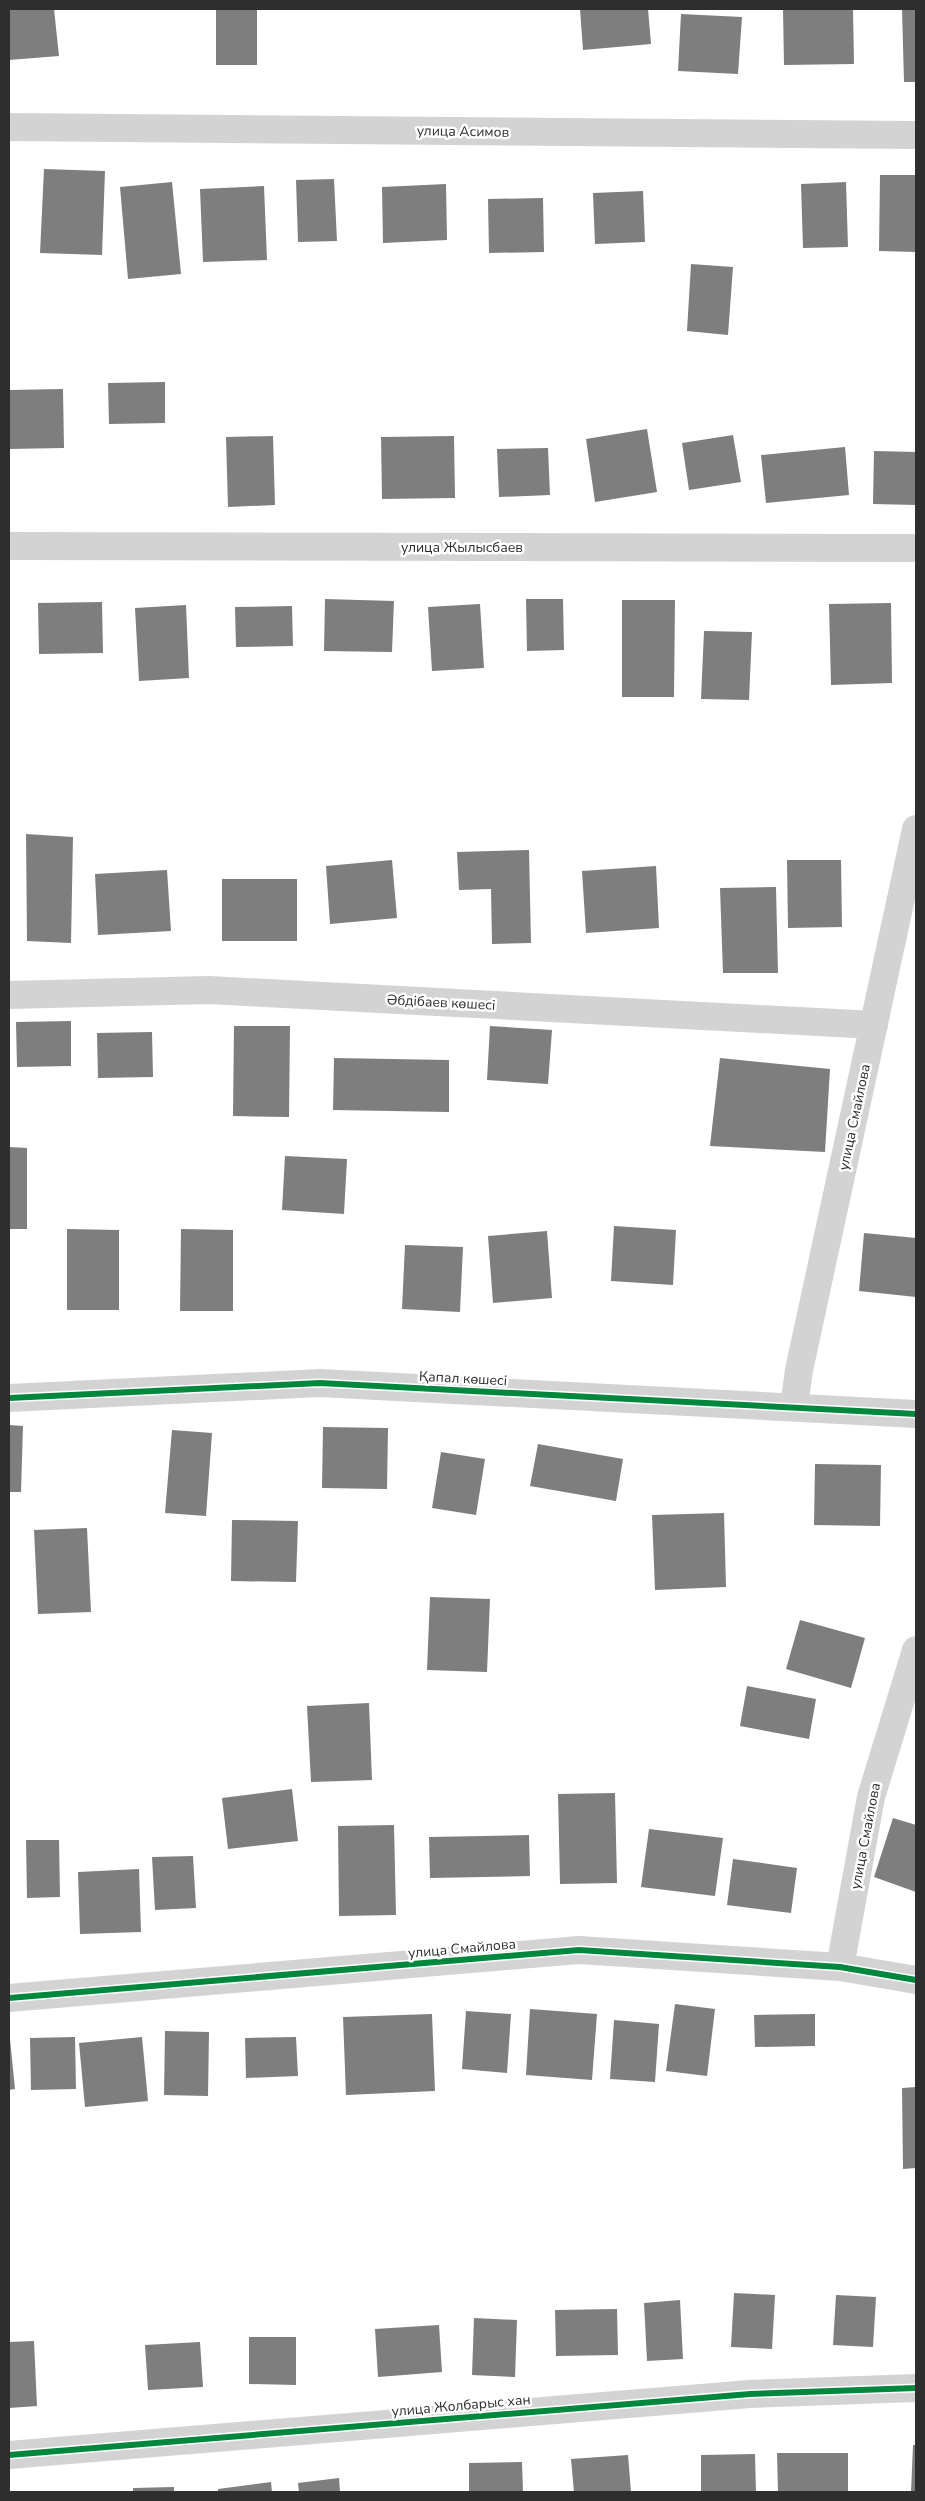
<svg xmlns="http://www.w3.org/2000/svg" width="925" height="2501" font-family="'Nunito Sans',sans-serif">
  <style>
    .building { fill: #7e7e7e }
    .lines { fill: none; stroke-linecap: round; stroke-linejoin: round }
    .minor { stroke: #d3d3d3; stroke-width: 28 }
    .cycleway-casing { stroke: #fff; stroke-width: 9 }
    .cycleway { stroke: #00873e; stroke-width: 6 }
    .labels { text-anchor: middle; stroke-width: 5; stroke-linejoin: round; paint-order: stroke }
    .street-label { font-size: 14px; fill: #2e2e2e; stroke: #fff }
  </style>
  <rect width="100%" height="100%" fill="#fff"/>
  <path class="building" d="M9,9H54L59,56L9,60Z
    M216,9H257V65H216Z
    M580,9H648L651,44L583,50Z
    M783,9H853L854,64L784,65Z
    M902,9H916V82H904Z
    M681,14L742,17L738,74L678,71Z
    M44,169L105,171L102,255L40,253Z
    M880,175H916V252L879,251Z
    M334,179L337,241L298,242L296,180Z
    M172,182L181,274L128,279L120,187Z
    M846,182L848,247L803,248L801,184Z
    M446,184L447,240L383,243L382,187Z
    M264,186L267,260L203,262L200,189Z
    M643,191L645,242L595,244L593,193Z
    M543,198L544,252L489,253L488,199Z
    M691,264L733,267L728,335L687,331Z
    M165,382V423L109,424L108,383Z
    M63,389L64,448L9,449V390Z
    M647,429L657,492L595,502L586,439Z
    M733,435L741,482L689,490L682,443Z
    M273,436L275,505L228,507L226,437Z
    M454,436L455,498L382,499L381,437Z
    M845,447L849,495L766,503L761,455Z
    M548,448L550,495L499,497L497,449Z
    M874,451L916,452V505L873,504Z
    M325,599L394,601L392,652L324,651Z
    M526,599H563L564,650L527,651Z
    M622,600H675L674,697H622Z
    M102,602L103,653L39,654L38,603Z
    M891,603L892,683L831,685L829,604Z
    M480,604L484,668L432,671L428,607Z
    M186,605L189,678L139,681L135,608Z
    M292,606L293,646L236,647L235,607Z
    M704,631L752,632L749,700L701,699Z
    M26,834L73,837L71,943L27,941Z
    M529,850L531,943L492,944L491,889L459,890L457,852Z
    M392,860L397,918L330,924L326,866Z
    M787,860H841L842,927L788,928Z
    M656,866L659,928L586,933L582,871Z
    M167,870L171,931L98,935L95,874Z
    M222,879H297V941H222Z
    M776,887L778,973H723L720,888Z
    M71,1021V1066L17,1067L16,1022Z
    M234,1026H290L289,1117L233,1116Z
    M490,1026L552,1030L548,1084L487,1080Z
    M152,1032L153,1077L98,1078L97,1033Z
    M334,1058L449,1060V1112L333,1110Z
    M720,1058L830,1069L825,1152L710,1146Z
    M9,1147L27,1148V1229H9Z
    M285,1156L347,1159L344,1214L282,1210Z
    M614,1226L676,1230L673,1285L611,1281Z
    M67,1229L119,1230V1310H67Z
    M181,1229L233,1230V1311H180Z
    M547,1231L552,1298L493,1303L488,1236Z
    M864,1233L916,1238V1297L859,1291Z
    M405,1245L463,1247L460,1312L402,1309Z
    M9,1425L23,1426L21,1492H9Z
    M323,1427L388,1428L387,1489L322,1488Z
    M172,1430L212,1433L206,1516L165,1513Z
    M538,1444L623,1459L616,1501L530,1486Z
    M441,1452L485,1459L476,1515L432,1508Z
    M815,1464L881,1465L880,1526L814,1525Z
    M724,1513L726,1587L655,1590L652,1515Z
    M232,1520L298,1521L296,1582L231,1581Z
    M87,1528L91,1612L38,1614L34,1530Z
    M430,1597L490,1599L487,1672L427,1670Z
    M800,1620L865,1638L851,1688L786,1669Z
    M747,1686L816,1699L809,1739L740,1726Z
    M369,1703L372,1780L311,1782L307,1706Z
    M292,1789L298,1841L228,1849L222,1798Z
    M615,1793L617,1883L560,1884L558,1794Z
    M893,1818L916,1825V1892L874,1877Z
    M394,1825L396,1915L339,1916L338,1826Z
    M649,1829L723,1838L715,1896L641,1887Z
    M529,1835L530,1876L430,1878L429,1837Z
    M26,1840H59L60,1897L27,1898Z
    M193,1856L196,1908L155,1910L152,1857Z
    M733,1859L797,1868L791,1913L727,1905Z
    M139,1869L141,1932L80,1934L78,1872Z
    M675,2004L715,2009L707,2076L666,2071Z
    M530,2009L597,2014L592,2080L526,2075Z
    M466,2011L511,2014L507,2073L462,2069Z
    M432,2014L435,2091L346,2095L343,2017Z
    M815,2014V2046L755,2047L754,2015Z
    M614,2020L659,2024L655,2082L610,2079Z
    M165,2031L209,2032L208,2096L164,2095Z
    M75,2037L76,2089L31,2090L30,2038Z
    M142,2037L148,2101L85,2107L79,2043Z
    M296,2037L298,2076L246,2078L245,2038Z
    M10,2039L15,2089L9,2090V2040Z
    M916,2087V2168L903,2169L902,2088Z
    M734,2293L775,2295L772,2349L731,2347Z
    M836,2295L876,2297L873,2347L833,2345Z
    M680,2300L683,2359L647,2361L644,2303Z
    M617,2309L618,2355L556,2356L555,2310Z
    M474,2318L517,2320L515,2377L472,2375Z
    M439,2325L442,2372L378,2377L375,2329Z
    M249,2337H296V2385L249,2384Z
    M34,2341L37,2406L9,2408V2342Z
    M200,2342L203,2387L148,2390L145,2345Z
    M913,2445H916V2492H911Z
    M777,2453H848V2492H778Z
    M755,2454L756,2492H701V2455Z
    M628,2455L631,2492H574L571,2459Z
    M522,2462L523,2492H469V2463Z
    M339,2478L340,2492H299L298,2483Z
    M271,2482L272,2492H218V2489Z
    M174,2487V2492H133V2488Z"/>
  <g class="lines">
    <path class="minor" d="M9,127L916,135
      M9,546L916,548
      M9,995L209,990L874,1025
      M9,1398L320,1383L916,1414
      M794,1407L799,1370L916,829
      M840,1967L871,1797L916,1650
      M9,1998L579,1950L840,1967L916,1980
      M9,2455L750,2394L916,2388"/>
    <g class="cycleway-casing">
      <path id="cycleway" d="M9,1398L320,1383L916,1414
        M9,1998L579,1950L840,1967L916,1980
        M9,2455L750,2394L916,2388"/>
    </g>
    <use href="#cycleway" class="cycleway"/>
  </g>
  <g class="labels">
    <g class="street-label">
      <text transform="translate(463 131) rotate(1)" y="5">улица Асимов</text>
      <text x="462" y="552">улица Жылысбаев</text>
      <text transform="translate(441 1002) rotate(3)" y="5">Әбдібаев көшесі</text>
      <text transform="translate(854 1117) rotate(-78)" y="5">улица Смайлова</text>
      <text transform="translate(463 1378) rotate(3)" y="5">Қапал көшесі</text>
      <text transform="translate(865 1836) rotate(-79)" y="5">улица Смайлова</text>
      <text transform="translate(462 1948) rotate(-5)" y="5">улица Смайлова</text>
      <text transform="translate(461 2405) rotate(-5)" y="5">улица Жолбарыс хан</text>
    </g>
  </g>
  <rect width="925" height="2501" fill="none" stroke="#2e2e2e" stroke-width="20"/>
</svg>
